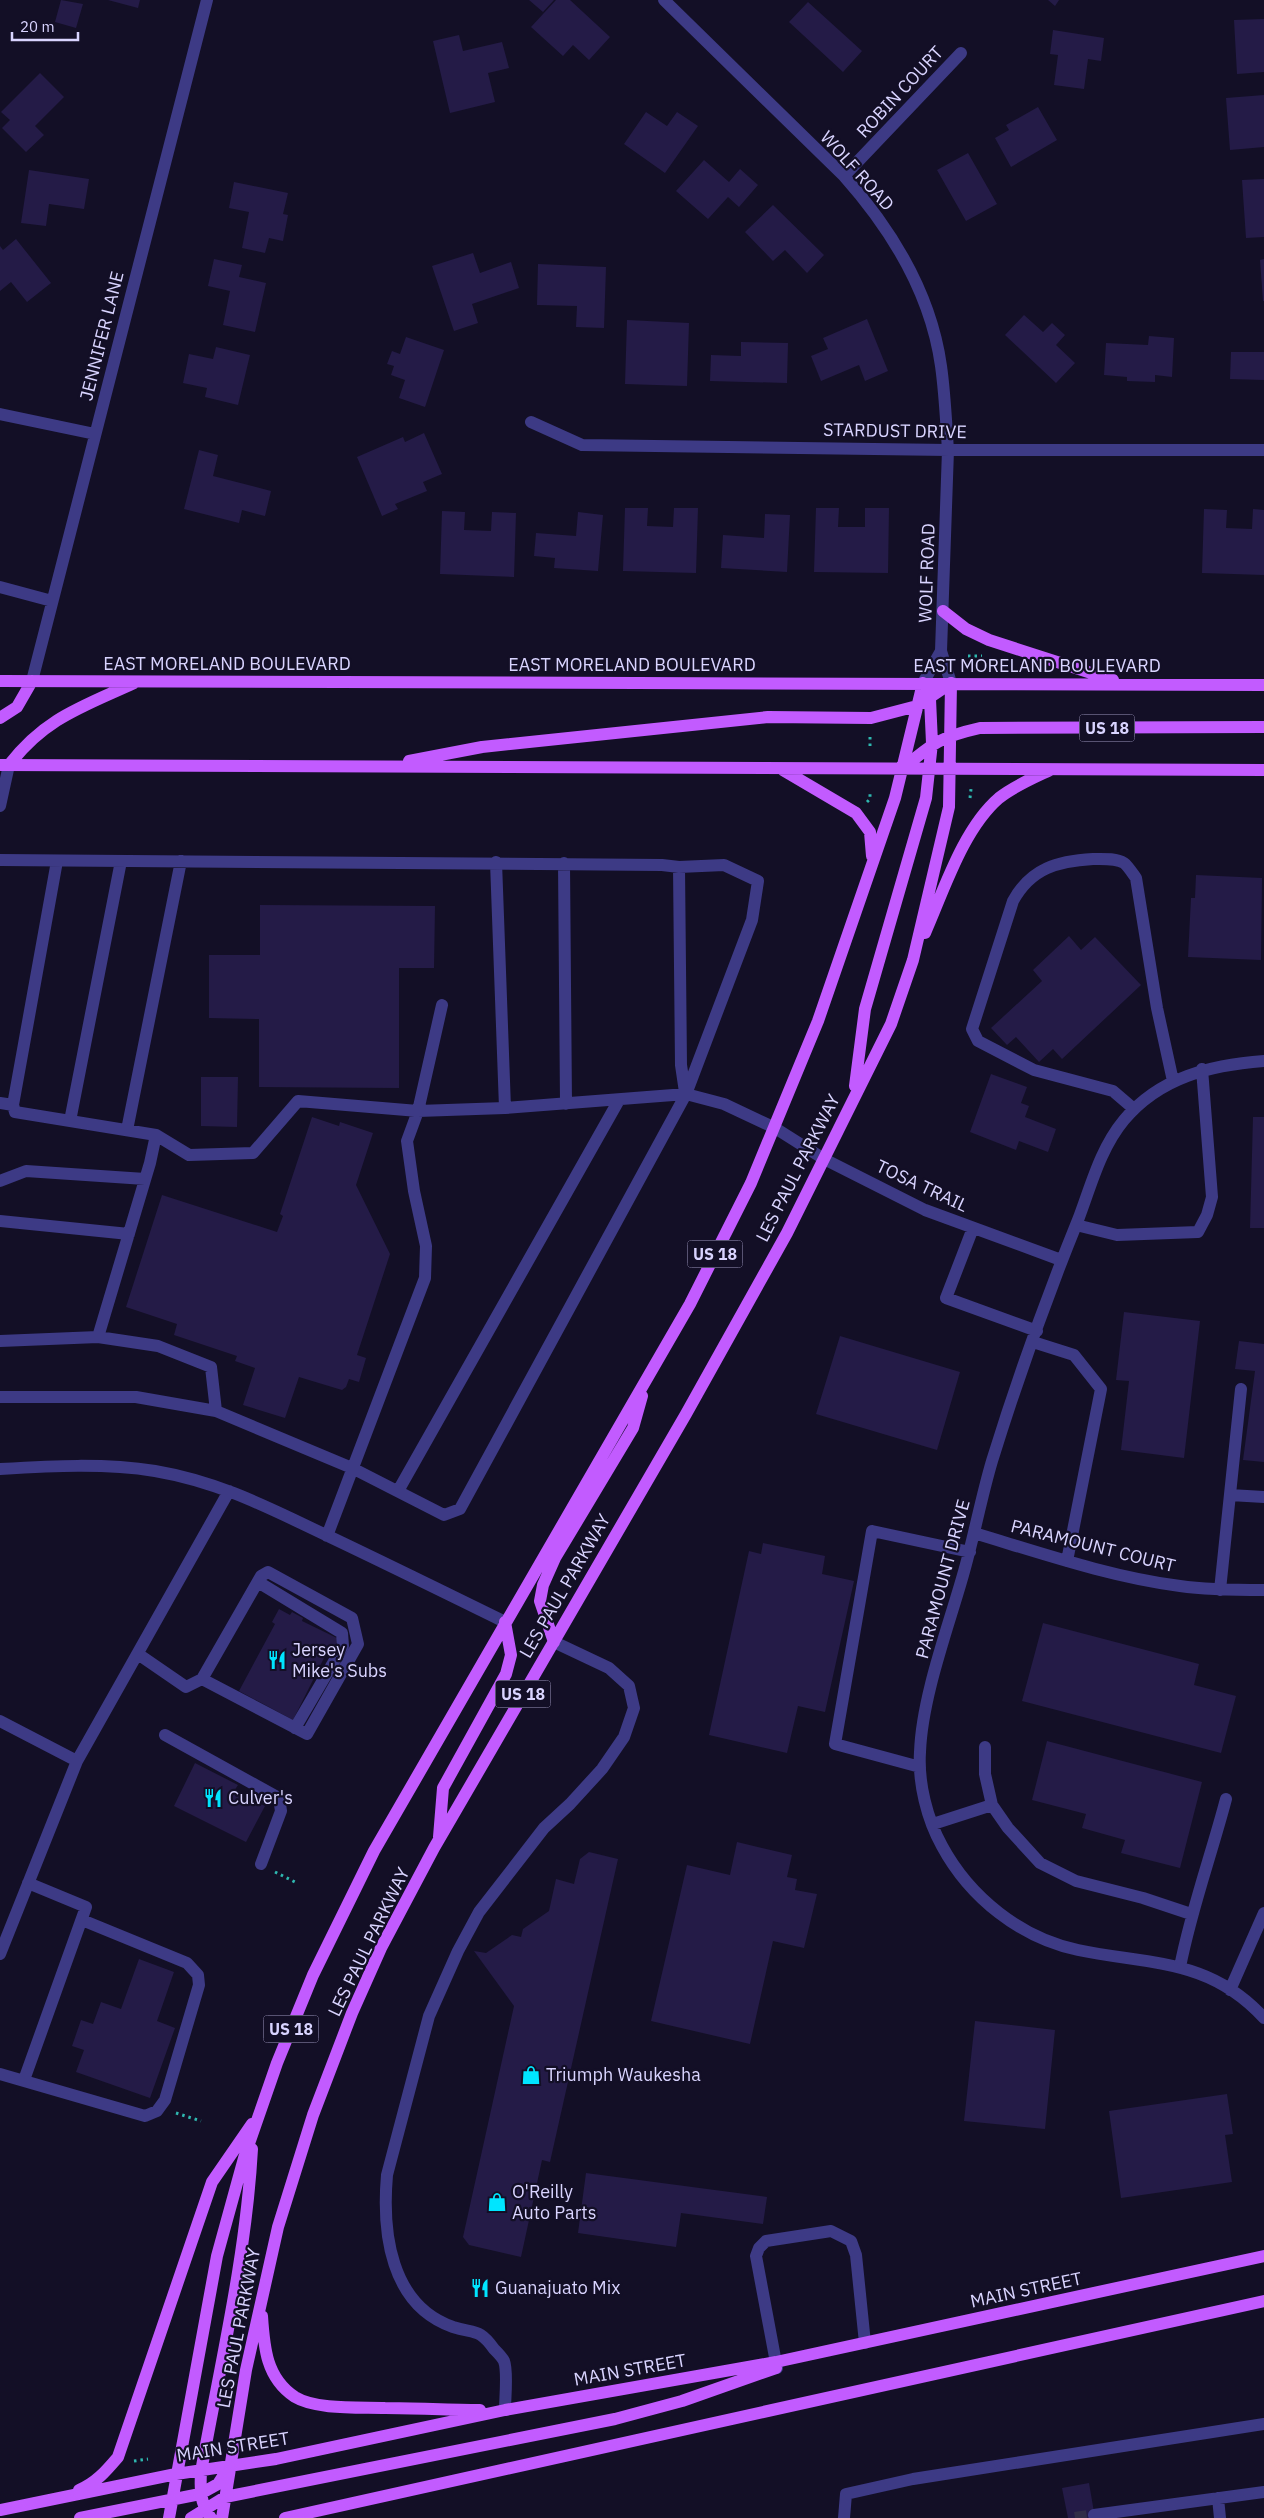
<svg xmlns="http://www.w3.org/2000/svg" width="1264" height="2518" font-family="'IBM Plex Sans',sans-serif">
  <style>
    .building { fill: #241b47 }
    .lines { fill: none; stroke-linecap: round; stroke-linejoin: round }
    .minor-tunnel { stroke: #312d47; stroke-width: 12; stroke-dasharray: 12 6; stroke-linecap: butt }
    .path { stroke: #2fb8b0; stroke-width: 3; stroke-dasharray: 2.5 4; stroke-linecap: butt }
    .minor { stroke: #3d3a85; stroke-width: 12 }
    .major { stroke: #c25bff; stroke-width: 12 }
    .labels { text-anchor: middle; stroke-width: 4.5; stroke-linejoin: round; paint-order: stroke }
    .shield { fill: #130f26; stroke: #9e99be; stroke-width: 1 }
    .shield-label { font-size: 16px; font-weight: bold; fill: #d9d4ff }
    .street-label { font-size: 18px; fill: #d9d4ff; stroke: #130f26 }
    .poi-label { font-size: 18px; fill: #d9d4ff; stroke: #130f26; text-anchor: start }
  </style>
  <rect width="100%" height="100%" fill="#130f26"/>
  <path class="building" d="M61,0L83,4L76,28L55,22Z
    M108,0H140L138,8Z
    M529,0H554L543,12Z
    M556,0H570L610,37L589,60L573,45L563,56L531,27Z
    M1048,0H1059L1055,6Z
    M808,2L862,51L843,72L789,22Z
    M1264,19V72L1237,74L1234,20Z
    M1053,30L1104,38L1101,61L1088,59L1084,89L1054,85L1058,55L1050,54Z
    M459,35L463,51L502,42L509,68L488,73L495,102L450,113L433,41Z
    M40,73L64,97L35,126L44,135L26,152L2,128L10,120L1,112Z
    M1264,95V147L1230,150L1226,98Z
    M1038,107L1057,140L1011,167L995,138L1009,130L1006,125Z
    M646,112L667,126L677,112L698,126L665,173L624,144Z
    M968,153L997,204L966,221L937,170Z
    M704,160L729,182L740,169L758,185L739,207L728,197L708,219L676,191Z
    M29,170L89,179L84,209L49,204L46,226L21,223Z
    M1264,179V237L1246,238L1242,180Z
    M234,182L288,193L283,214L288,215L283,241L269,238L265,253L242,248L249,212L229,208Z
    M773,205L824,255L807,273L785,250L773,261L745,232Z
    M16,239L51,283L27,302L11,282L0,291V246L3,250Z
    M473,253L480,273L511,262L519,288L472,304L478,323L454,331L432,266Z
    M214,259L242,265L239,277L266,283L255,332L223,325L230,291L208,286Z
    M1264,259V301H1263L1260,260Z
    M538,264L606,267L604,328L576,327L577,306L537,305Z
    M1024,315L1043,332L1052,323L1065,335L1056,345L1075,363L1056,383L1005,335Z
    M867,319L888,371L865,381L859,365L821,381L811,356L828,349L823,338Z
    M627,320L689,323L687,386L625,384Z
    M1149,336L1174,338L1172,377L1155,375V382L1127,381V377L1104,375L1106,343L1148,345Z
    M406,337L444,350L425,407L399,398L405,380L391,375L394,366L387,364L392,351L400,354Z
    M741,342L788,343L787,383L710,381L711,355L741,356Z
    M216,347L250,355L238,405L205,397L207,388L183,383L189,354L213,359Z
    M1231,352H1264V380L1230,379Z
    M424,433L442,474L423,482L427,491L395,504L398,509L382,516L357,457L403,437L405,442Z
    M199,450L218,455L213,476L271,491L265,516L242,510L239,523L184,509Z
    M625,508H648L647,526L673,527L674,508H698L696,573L623,571Z
    M816,508H839L838,527H865V508H889L888,573L814,572Z
    M1204,509L1227,510L1226,528L1252,529L1253,509L1264,510V575L1202,573Z
    M442,511L465,512L464,530L491,531L492,512L516,513L514,577L440,574Z
    M578,512L603,515L598,571L554,568L555,558L534,556L536,533L576,536Z
    M765,514L790,515L787,572L721,568L723,535L764,538Z
    M1196,875L1262,878L1261,960L1188,957L1191,898H1195Z
    M260,905L435,906L434,968H399V1088L259,1087V1019L209,1018V955H260Z
    M1069,936L1081,950L1095,937L1141,985L1062,1059L1053,1049L1039,1062L1016,1037L1007,1045L991,1028L1042,981L1033,970Z
    M991,1074L1027,1087L1021,1103L1029,1106L1025,1117L1056,1129L1048,1152L1019,1141L1016,1150L970,1132Z
    M201,1077H238L237,1127L201,1126Z
    M312,1117L339,1126L340,1122L373,1133L356,1185L390,1254L357,1355L366,1358L359,1382L349,1379L346,1387L342,1390L299,1377L285,1418L243,1405L255,1368L235,1361L237,1356L174,1335L177,1324L126,1307L162,1195L277,1232L283,1216L280,1214Z
    M1253,1117H1264V1228H1250Z
    M1124,1312L1200,1321L1184,1458L1121,1450L1129,1381L1116,1380Z
    M840,1336L960,1372L937,1450L816,1414Z
    M1239,1341L1264,1344V1462L1243,1460L1255,1371L1235,1369Z
    M763,1543L825,1556L822,1574L854,1581L825,1712L798,1706L787,1753L709,1735L749,1551L761,1554Z
    M279,1609L290,1615L292,1612L303,1618L302,1621L339,1639L331,1654L327,1652L293,1720L239,1691L275,1624L272,1622Z
    M1043,1623L1199,1664L1194,1685L1236,1696L1221,1753L1022,1701Z
    M1047,1741L1202,1782L1180,1868L1121,1853L1125,1840L1082,1828L1086,1814L1032,1800Z
    M195,1763L238,1785L234,1791L265,1806L246,1842L174,1806Z
    M737,1842L792,1855L787,1877L797,1879L795,1890L817,1894L804,1948L773,1941L750,2044L651,2021L687,1865L730,1875Z
    M589,1852L618,1859L550,2162L542,2160L521,2257L469,2245L463,2237L514,2006L474,1951L486,1953L512,1935L521,1937L523,1929L549,1911L556,1879L574,1884L580,1859Z
    M139,1959L174,1972L157,2021L175,2028L150,2098L76,2072L84,2050L72,2046L81,2020L93,2024L101,2002L121,2009Z
    M975,2021L1055,2030L1045,2129L964,2121Z
    M1227,2094L1233,2134L1225,2135L1232,2182L1121,2198L1109,2111Z
    M586,2173L767,2197L763,2224L681,2213L676,2247L578,2233Z
    M1089,2483L1095,2518H1068L1062,2488Z"/>
  <g class="lines">
    <path class="minor-tunnel" d="M1075,2518L1094,2515"/>
    <path class="path" d="M968,656H982
      M870,746V734
      M970,798L971,789
      M867,802L870,799V791
      M275,1872L297,1883
      M176,2113L201,2121
      M134,2461L148,2459"/>
    <path class="minor" d="M664,0L844,176C892,230 931,294 941,366C945,394 946,422 948,450L941,651L951,683
      M844,176L961,53
      M0,414L95,434
      M531,422L582,445L948,450H1264
      M0,587L52,601
      M32,681L207,0
      M923,683L941,651
      M0,806L9,765
      M0,860L662,865L679,867L724,865L758,881L752,920L686,1094L460,1509L444,1515L352,1468L216,1411L136,1397H0
      M57,861L13,1105L15,1112L156,1135L189,1155L253,1153L298,1101L418,1111L442,1005
      M496,862L505,1108
      M564,863L566,1104
      M679,867L681,1065L685,1092
      M1264,1061C1211,1065 1160,1077 1124,1120C1100,1149 1091,1186 1078,1220C1046,1299 1017,1380 992,1461C981,1498 974,1537 963,1575C948,1628 922,1697 920,1752C918,1783 927,1819 942,1846C970,1898 1021,1938 1078,1950C1150,1965 1209,1958 1264,2018
      M0,1103L13,1105
      M1134,1109L1113,1091L1034,1070L978,1041L972,1029L1013,901C1031,868 1058,861 1093,859C1102,859 1116,858 1124,863C1128,866 1133,874 1136,878L1157,1008L1173,1081
      M70,1121L121,861
      M127,1130L181,861
      M156,1135L150,1163L98,1337L158,1346L211,1367L216,1411
      M0,1181L26,1171L145,1179
      M0,1221L129,1234
      M1076,1225L1117,1235L1198,1232L1207,1215L1212,1197L1202,1069
      M973,1228L946,1298L1037,1331
      M0,1341L98,1337
      M1033,1342L1074,1355L1101,1389L1067,1561
      M0,1469C52,1466 104,1463 155,1471C220,1482 269,1508 328,1536C387,1564 446,1593 505,1622
      M398,1491L619,1100
      M1230,1495L1264,1497
      M974,1533C1041,1553 1110,1577 1180,1586C1208,1590 1236,1590 1264,1590
      M327,1536L425,1278L426,1246L414,1191L407,1141L418,1111L505,1108L686,1094L724,1104L775,1128L824,1159L925,1210L1061,1260
      M258,1582L342,1633L343,1646L295,1728
      M1220,1590L1241,1389
      M138,1654L186,1687L202,1679L261,1576L268,1572L352,1618L358,1644L307,1734L202,1679
      M0,1721L77,1761L229,1491
      M165,1735L279,1798L281,1811L261,1864
      M985,1747V1774L992,1805L1008,1828L1040,1863L1076,1881L1143,1898L1191,1914
      M920,1767L835,1744L872,1531L970,1552
      M933,1824L992,1805
      M0,1954L77,1761
      M1180,1967C1191,1910 1211,1856 1226,1799
      M1230,1990L1264,1913
      M0,2074L145,2116L157,2111L165,2100L199,1985L198,1975L187,1963L82,1920
      M24,2080L86,1907L28,1883
      M777,2368L756,2256L759,2248L766,2241L831,2231L851,2241L856,2255L865,2343
      M505,2410C505,2398 508,2371 504,2361C502,2357 497,2352 494,2349C479,2328 475,2334 453,2327C390,2305 382,2232 387,2175L429,2016L458,1951L479,1912L544,1828L570,1804L602,1769L624,1737L634,1708L629,1686L609,1668L554,1642
      M1218,2498L1220,2518
      M1094,2515L1264,2492
      M844,2518L846,2494L913,2479L1264,2424"/>
    <path class="major" d="M943,611L966,629L989,640L1113,680
      M0,681L1264,685
      M0,718L17,707L32,681
      M409,761L482,747L768,717L871,718L917,706L951,683
      M0,765L1264,770
      M9,765C45,718 82,707 134,683
      M902,769C933,743 940,737 980,728L1264,727
      M783,770L856,813L870,832L872,856
      M925,933C944,890 963,829 999,798C1014,786 1033,778 1050,770
      M855,1086L865,1009L926,798L932,743L930,699L927,693
      M554,1642L540,1601L543,1585L555,1558L633,1428L642,1396
      M439,1837L443,1788L506,1674L511,1655L505,1622
      M262,2316C264,2347 266,2378 295,2397C316,2410 361,2407 385,2408C417,2408 448,2410 480,2410
      M79,2490C96,2483 106,2471 118,2457L212,2182L252,2124
      M0,2510L176,2474L276,2459L505,2410L776,2362L1264,2256
      M80,2518L200,2494L218,2484L227,2470
      M169,2518L217,2256L244,2158L277,2063L313,1975L374,1851L690,1304L751,1183L818,1021L895,798L923,683
      M191,2518L225,2497L615,2419L682,2401L776,2368
      M211,2518C200,2503 200,2490 201,2472C220,2365 246,2258 252,2149
      M222,2518L246,2370L278,2227L313,2115L352,2013L381,1948L434,1848L686,1414L787,1233L891,1024L913,960L949,807L951,683
      M285,2518L1264,2301"/>
  </g>
  <defs>
    <g id="restaurant-bare" transform="scale(1.5)"><path d="M-5-6h1v4h1v-4h1v4h1v-4h1v5L-1.5 .5V6h-2V.5L-5-1ZM5-6V6H3V1.5H1.5Q1.5-4 5-6Z" fill="#00e5ff" stroke="#130f26" stroke-width="2.5" paint-order="stroke"/></g>
    <g id="shop-bare" transform="scale(1.5)"><path d="M-5-2.5h2.3a2.7 3.5 0 0 1 5.4 0H5L5.5 6h-11ZM-1.5-2.5h3a1.5 2.3 0 0 0-3 0Z" fill="#00e5ff" stroke="#130f26" stroke-width="2.5" paint-order="stroke"/></g>
  </defs>
  <g fill-rule="evenodd">
    <use href="#restaurant-bare" x="277" y="1660"/>
    <use href="#restaurant-bare" x="213" y="1798"/>
    <use href="#shop-bare" x="531" y="2075"/>
    <use href="#shop-bare" x="497" y="2202"/>
    <use href="#restaurant-bare" x="480" y="2288"/>
  </g>
  <g class="labels">
    <g class="shield">
      <rect x="1079.5" y="714.5" width="55" height="27" rx="4"/>
      <rect x="687.5" y="1240.5" width="55" height="27" rx="4"/>
      <rect x="495.5" y="1680.5" width="55" height="27" rx="4"/>
      <rect x="263.5" y="2015.5" width="55" height="27" rx="4"/>
    </g>
    <g class="shield-label">
      <text x="1107" y="734">US 18</text>
      <text x="715" y="1260">US 18</text>
      <text x="523" y="1700">US 18</text>
      <text x="291" y="2035">US 18</text>
    </g>
    <g class="street-label">
      <text transform="translate(900 92) rotate(-47)" y="6">ROBIN COURT</text>
      <text transform="translate(857 171) rotate(48)" y="6">WOLF ROAD</text>
      <text transform="translate(102 336) rotate(-76)" y="6">JENNIFER LANE</text>
      <text transform="translate(895 431) rotate(1)" y="6">STARDUST DRIVE</text>
      <text transform="translate(927 573) rotate(-88)" y="6">WOLF ROAD</text>
      <text x="227" y="670">EAST MORELAND BOULEVARD</text>
      <text x="632" y="671">EAST MORELAND BOULEVARD</text>
      <text x="1037" y="672">EAST MORELAND BOULEVARD</text>
      <text transform="translate(798 1168) rotate(-63)" y="6">LES PAUL PARKWAY</text>
      <text transform="translate(922 1186) rotate(25)" y="6">TOSA TRAIL</text>
      <text transform="translate(1093 1546) rotate(14)" y="6">PARAMOUNT COURT</text>
      <text transform="translate(943 1579) rotate(-75)" y="6">PARAMOUNT DRIVE</text>
      <text transform="translate(565 1586) rotate(-60)" y="6">LES PAUL PARKWAY</text>
      <text transform="translate(369 1942) rotate(-64)" y="6">LES PAUL PARKWAY</text>
      <text transform="translate(1026 2290) rotate(-12)" y="6">MAIN STREET</text>
      <text transform="translate(239 2328) rotate(-79)" y="6">LES PAUL PARKWAY</text>
      <text transform="translate(630 2370) rotate(-10)" y="6">MAIN STREET</text>
      <text transform="translate(233 2447) rotate(-9)" y="6">MAIN STREET</text>
    </g>
    <g class="poi-label">
      <text x="292" y="1656">Jersey<tspan x="292" dy="21">Mike's Subs</tspan></text>
      <text x="228" y="1804">Culver's</text>
      <text x="546" y="2081">Triumph Waukesha</text>
      <text x="512" y="2198">O'Reilly<tspan x="512" dy="21">Auto Parts</tspan></text>
      <text x="495" y="2294">Guanajuato Mix</text>
    </g>
  </g>
  <path d="M12 32v8h66v-8" fill="none" stroke="#d9d4ff" stroke-width="2.5"/>
  <text x="20" y="32" font-size="15" fill="#d9d4ff" stroke="#130f26" stroke-width="4" paint-order="stroke">20 m</text>
</svg>
